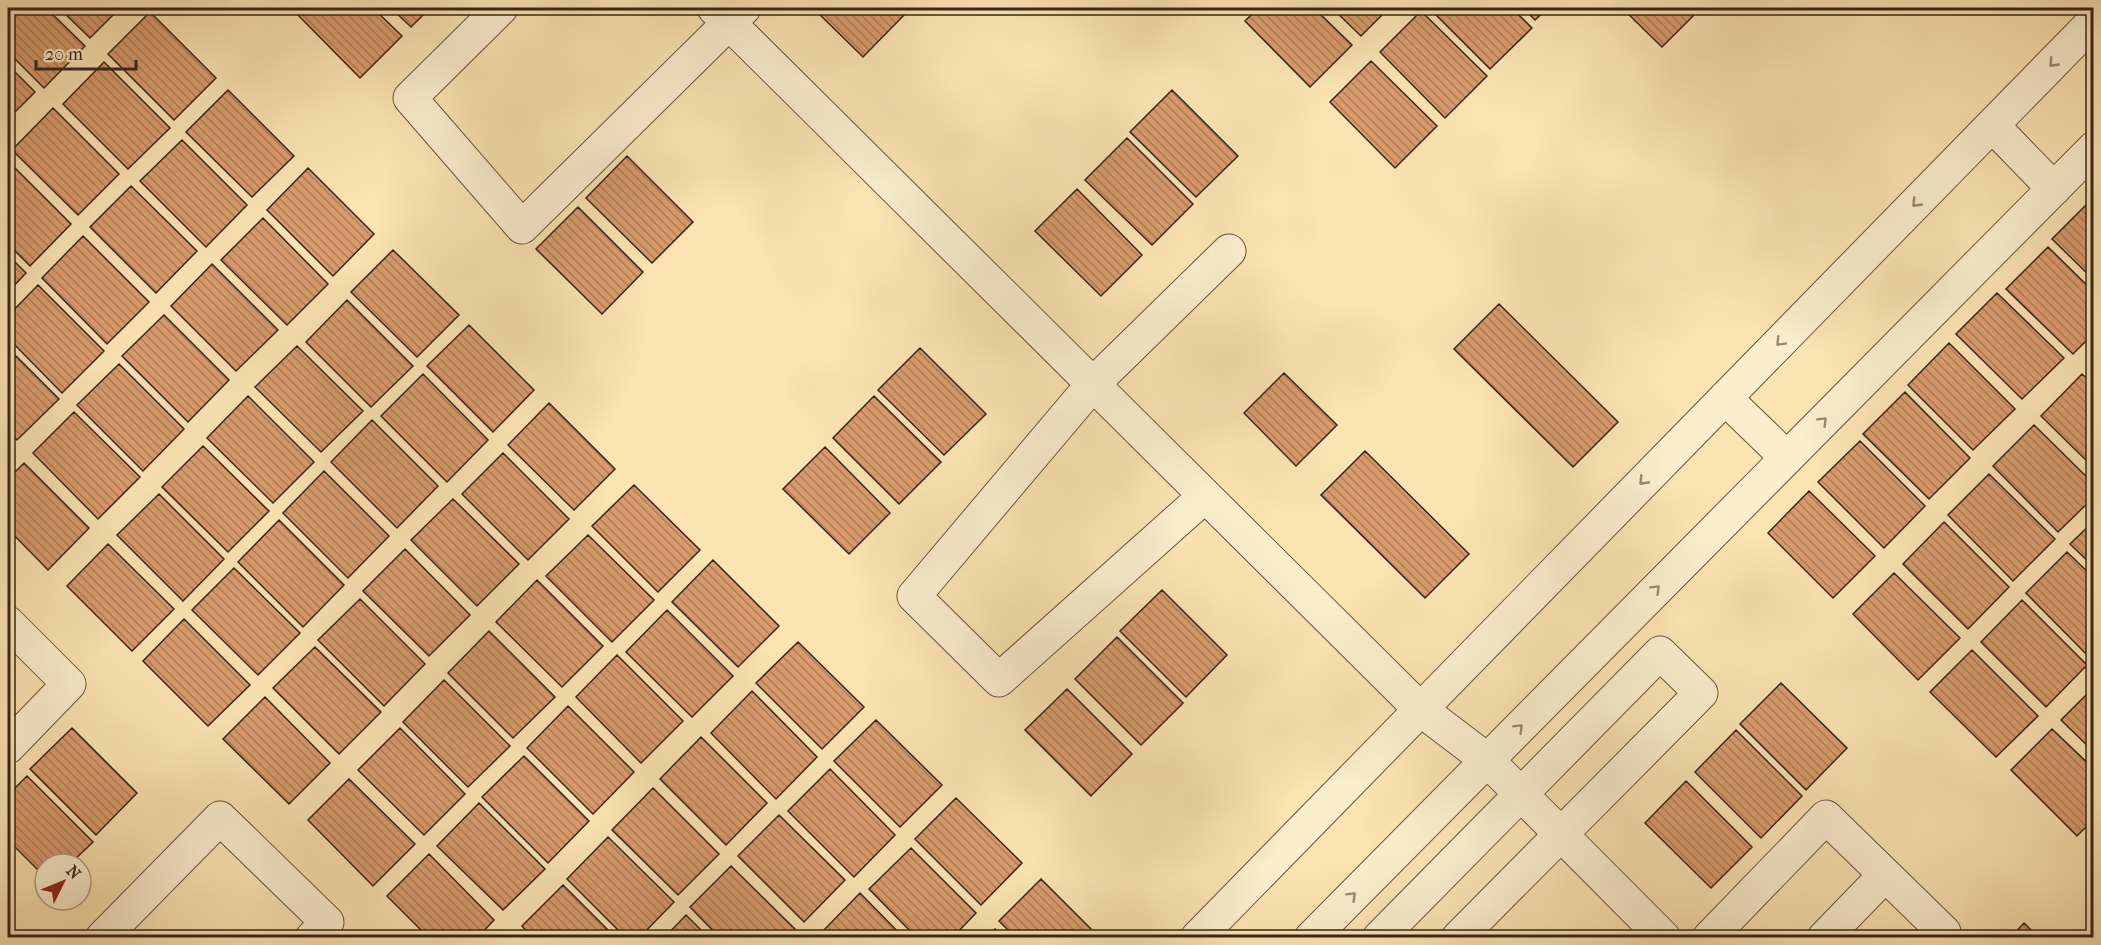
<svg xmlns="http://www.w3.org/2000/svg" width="2101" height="945" font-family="'IM FELL French Canon',serif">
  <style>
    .building { fill: url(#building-back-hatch); stroke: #39241a; stroke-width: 1.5 }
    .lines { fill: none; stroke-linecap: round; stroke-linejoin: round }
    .minor-casing { stroke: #6a5440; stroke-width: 35 }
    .minor { stroke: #fcedcd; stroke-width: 33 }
    .oneway { stroke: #9a8874 }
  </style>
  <defs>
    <pattern id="building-back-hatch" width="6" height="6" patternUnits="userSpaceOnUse" patternTransform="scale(1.5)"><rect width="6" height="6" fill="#d99b6e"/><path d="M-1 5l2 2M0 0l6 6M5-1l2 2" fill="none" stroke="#b17e5a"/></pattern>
  </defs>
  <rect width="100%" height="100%" fill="#fbe3b2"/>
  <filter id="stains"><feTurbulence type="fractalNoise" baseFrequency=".00333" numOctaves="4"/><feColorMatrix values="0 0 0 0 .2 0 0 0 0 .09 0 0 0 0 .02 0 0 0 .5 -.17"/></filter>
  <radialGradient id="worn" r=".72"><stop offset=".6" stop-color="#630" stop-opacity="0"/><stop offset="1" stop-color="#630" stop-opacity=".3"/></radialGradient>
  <path class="building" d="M8,8H46L85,46L44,88L8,52Z
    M59,8H120L90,38Z
    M299,8H373L402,36L360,78L295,12Z
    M391,8H430L411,27Z
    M813,8H896L904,15L863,57Z
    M1258,8H1314L1352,45L1310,87L1245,21Z
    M1332,8H1389L1361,36Z
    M1429,8H1512L1532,28L1490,69Z
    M1523,8H1548L1535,20Z
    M1622,8H1701L1662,47Z
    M1421,11L1487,76L1445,118L1380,52Z
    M150,12L216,78L174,120L108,54Z
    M1371,61L1437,126L1395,168L1330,102Z
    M104,62L170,128L128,169L63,104Z
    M8,65L35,92L8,119Z
    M228,90L294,156L252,197L186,132Z
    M1172,90L1238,156L1196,197L1130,132Z
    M53,108L119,174L78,215L12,150Z
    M1127,138L1193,204L1152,245L1085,180Z
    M182,140L247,205L206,247L140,181Z
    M627,156L693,222L652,263L586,198Z
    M8,161L71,224L30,266L8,244Z
    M308,168L374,234L333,276L267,210Z
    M131,186L197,251L156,293L90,227Z
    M1077,189L1142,255L1101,296L1035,231Z
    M2094,197V280L2052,239Z
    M578,207L643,272L602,314L536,249Z
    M263,218L328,284L287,325L221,260Z
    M83,236L149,302L107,344L42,278Z
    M2048,247L2094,292V333L2073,354L2006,289Z
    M393,250L459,315L417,357L351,292Z
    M8,255L26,273L8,292Z
    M212,264L278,330L236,371L171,306Z
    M38,285L104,351L62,393L8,338V316Z
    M1997,293L2064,358L2022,399L1956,334Z
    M347,300L413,366L371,407L306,342Z
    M1499,304L1618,422L1573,467L1454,349Z
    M164,315L229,380L188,422L122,356Z
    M469,325L534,390L493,432L427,366Z
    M1949,343L2015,409L1973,450L1908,385Z
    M297,346L363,411L321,452L255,387Z
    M8,348L59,399L17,440L8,430Z
    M920,348L986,414L944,455L878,390Z
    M119,364L184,429L143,471L77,405Z
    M1284,373L1337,425L1296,466L1244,413Z
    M423,374L488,440L447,482L381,416Z
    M2082,374L2094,385V468L2041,416Z
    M1905,392L1970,458L1929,499L1863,434Z
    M248,396L314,462L273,503L207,438Z
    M874,396L941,462L899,504L833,438Z
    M549,403L615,469L574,510L508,445Z
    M74,412L140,477L98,519L33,453Z
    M372,420L438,486L397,528L331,462Z
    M2034,425L2094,484V497L2058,532L1993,466Z
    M1860,441L1925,506L1884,548L1818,482Z
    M203,446L269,511L228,552L162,487Z
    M825,447L890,513L849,554L783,489Z
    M1365,451L1469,554L1425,598L1321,495Z
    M503,453L569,519L528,560L462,494Z
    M24,463L89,528L48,570L8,529V479Z
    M324,471L389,536L348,578L283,513Z
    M1989,474L2055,539L2013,581L1948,515Z
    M634,485L700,550L658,592L592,526Z
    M1809,491L1875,556L1833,598L1768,533Z
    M159,494L224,559L183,601L117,535Z
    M453,499L519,564L477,606L411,540Z
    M279,520L344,585L303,627L238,562Z
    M2094,521V567L2070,544Z
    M1944,522L2009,587L1968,629L1903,564Z
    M588,535L654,600L612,642L546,576Z
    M108,544L174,609L132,651L67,586Z
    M405,549L470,615L429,656L363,591Z
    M2067,552L2094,578V656L2091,659L2026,593Z
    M713,560L779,626L738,667L672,602Z
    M234,568L300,633L258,675L192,610Z
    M1894,573L1960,638L1918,680L1853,614Z
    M537,580L603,646L562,687L496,622Z
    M1162,590L1227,655L1186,697L1120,631Z
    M360,599L425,664L384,706L318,640Z
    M2022,600L2087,665L2046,707L1981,642Z
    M667,610L733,676L692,717L626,652Z
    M184,619L250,685L208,726L143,661Z
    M489,631L555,697L513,738L448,673Z
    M1117,637L1183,703L1141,745L1075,679Z
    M798,642L864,707L822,749L756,683Z
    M315,647L381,712L339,754L273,688Z
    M1972,650L2038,716L1996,757L1930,692Z
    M617,655L683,721L641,763L576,697Z
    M444,680L510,746L468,787L403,722Z
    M1781,683L1847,748L1806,790L1740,724Z
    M2094,687V752L2061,720Z
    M1067,689L1132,754L1091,796L1025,730Z
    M752,691L817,757L776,799L711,733Z
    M265,697L330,763L289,804L223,739Z
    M568,706L634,772L593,814L527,748Z
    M876,720L942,785L900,827L834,761Z
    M72,728L137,793L96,835L30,769Z
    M400,728L465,794L424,835L358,770Z
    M2052,729L2094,769V819L2077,836L2011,770Z
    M1736,730L1802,796L1761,838L1695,772Z
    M701,737L767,803L726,845L660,779Z
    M524,756L589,821L548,863L482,797Z
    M830,769L895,835L854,877L788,811Z
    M27,776L93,842L70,864H45V877L8,840V795Z
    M349,779L415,844L373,886L308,820Z
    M1686,781L1752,847L1711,888L1645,823Z
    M653,788L719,854L678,895L612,830Z
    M956,798L1022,863L981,905L915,839Z
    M479,803L545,869L503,910L437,846Z
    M779,815L845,880L804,922L738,856Z
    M608,837L674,902L639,938H626L567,879Z
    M911,848L976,913L952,938H917L869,889Z
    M429,854L494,920L477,938H429L387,896Z
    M731,866L797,931L790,938H720L690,907Z
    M1041,879L1100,938H1016L999,921Z
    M563,885L616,938H533L522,926Z
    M860,893L904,938H821L819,935Z
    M686,915L709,938H664Z
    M2024,923L2039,938H2010Z
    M995,929L1003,938H987Z"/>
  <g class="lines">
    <g class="minor-casing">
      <path id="minor" d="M501,8L410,98L522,227L744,8
        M714,8L1420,709L1487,760L1664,938
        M1992,125L2054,189
        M1725,398L1787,458
        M1205,496L999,680L914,596L1093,384L1229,251
        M8,623L69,684L8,747
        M102,938L220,818L327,922L312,938
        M1197,938L2094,21
        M1311,938L2094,148
        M1379,938L1660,653L1701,693L1458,938
        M1709,938L1826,817L1944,932L1939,938
        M1824,938L1885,875"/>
    </g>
    <use href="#minor" class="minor"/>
  </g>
  <defs><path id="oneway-chevron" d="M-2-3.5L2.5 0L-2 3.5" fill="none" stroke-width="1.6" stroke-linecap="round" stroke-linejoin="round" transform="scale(1.5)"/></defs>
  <g class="oneway">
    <use href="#oneway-chevron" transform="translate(2053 63) rotate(134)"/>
    <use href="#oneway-chevron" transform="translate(1916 203) rotate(134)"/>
    <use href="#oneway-chevron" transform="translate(1780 342) rotate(134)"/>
    <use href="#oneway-chevron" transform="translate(1823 421) rotate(-45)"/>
    <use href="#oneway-chevron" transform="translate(1643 481) rotate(134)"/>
    <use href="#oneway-chevron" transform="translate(1656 589) rotate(-45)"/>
    <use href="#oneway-chevron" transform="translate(1519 728) rotate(-45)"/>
    <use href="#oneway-chevron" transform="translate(1352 896) rotate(-45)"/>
  </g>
  <rect width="2101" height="945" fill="none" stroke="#fbe3b2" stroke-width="30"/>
  <rect x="9" y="9" width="2083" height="927" fill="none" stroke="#39241a" stroke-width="3"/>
  <rect x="15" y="15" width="2071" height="915" fill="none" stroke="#39241a" stroke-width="1.5"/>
  <g transform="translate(63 882) rotate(47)"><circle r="28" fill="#fcedcd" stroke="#ae9d85" stroke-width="1.5"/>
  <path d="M0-4.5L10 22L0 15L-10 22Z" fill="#8f2418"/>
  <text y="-9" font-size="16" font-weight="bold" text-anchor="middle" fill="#39241a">N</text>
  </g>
  <path d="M36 60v9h100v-9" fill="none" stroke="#39241a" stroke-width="3"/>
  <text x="45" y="60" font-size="18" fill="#39241a" stroke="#fcedcd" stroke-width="4.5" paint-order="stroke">20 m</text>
  <rect width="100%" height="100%" filter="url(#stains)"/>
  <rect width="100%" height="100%" fill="url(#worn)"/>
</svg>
